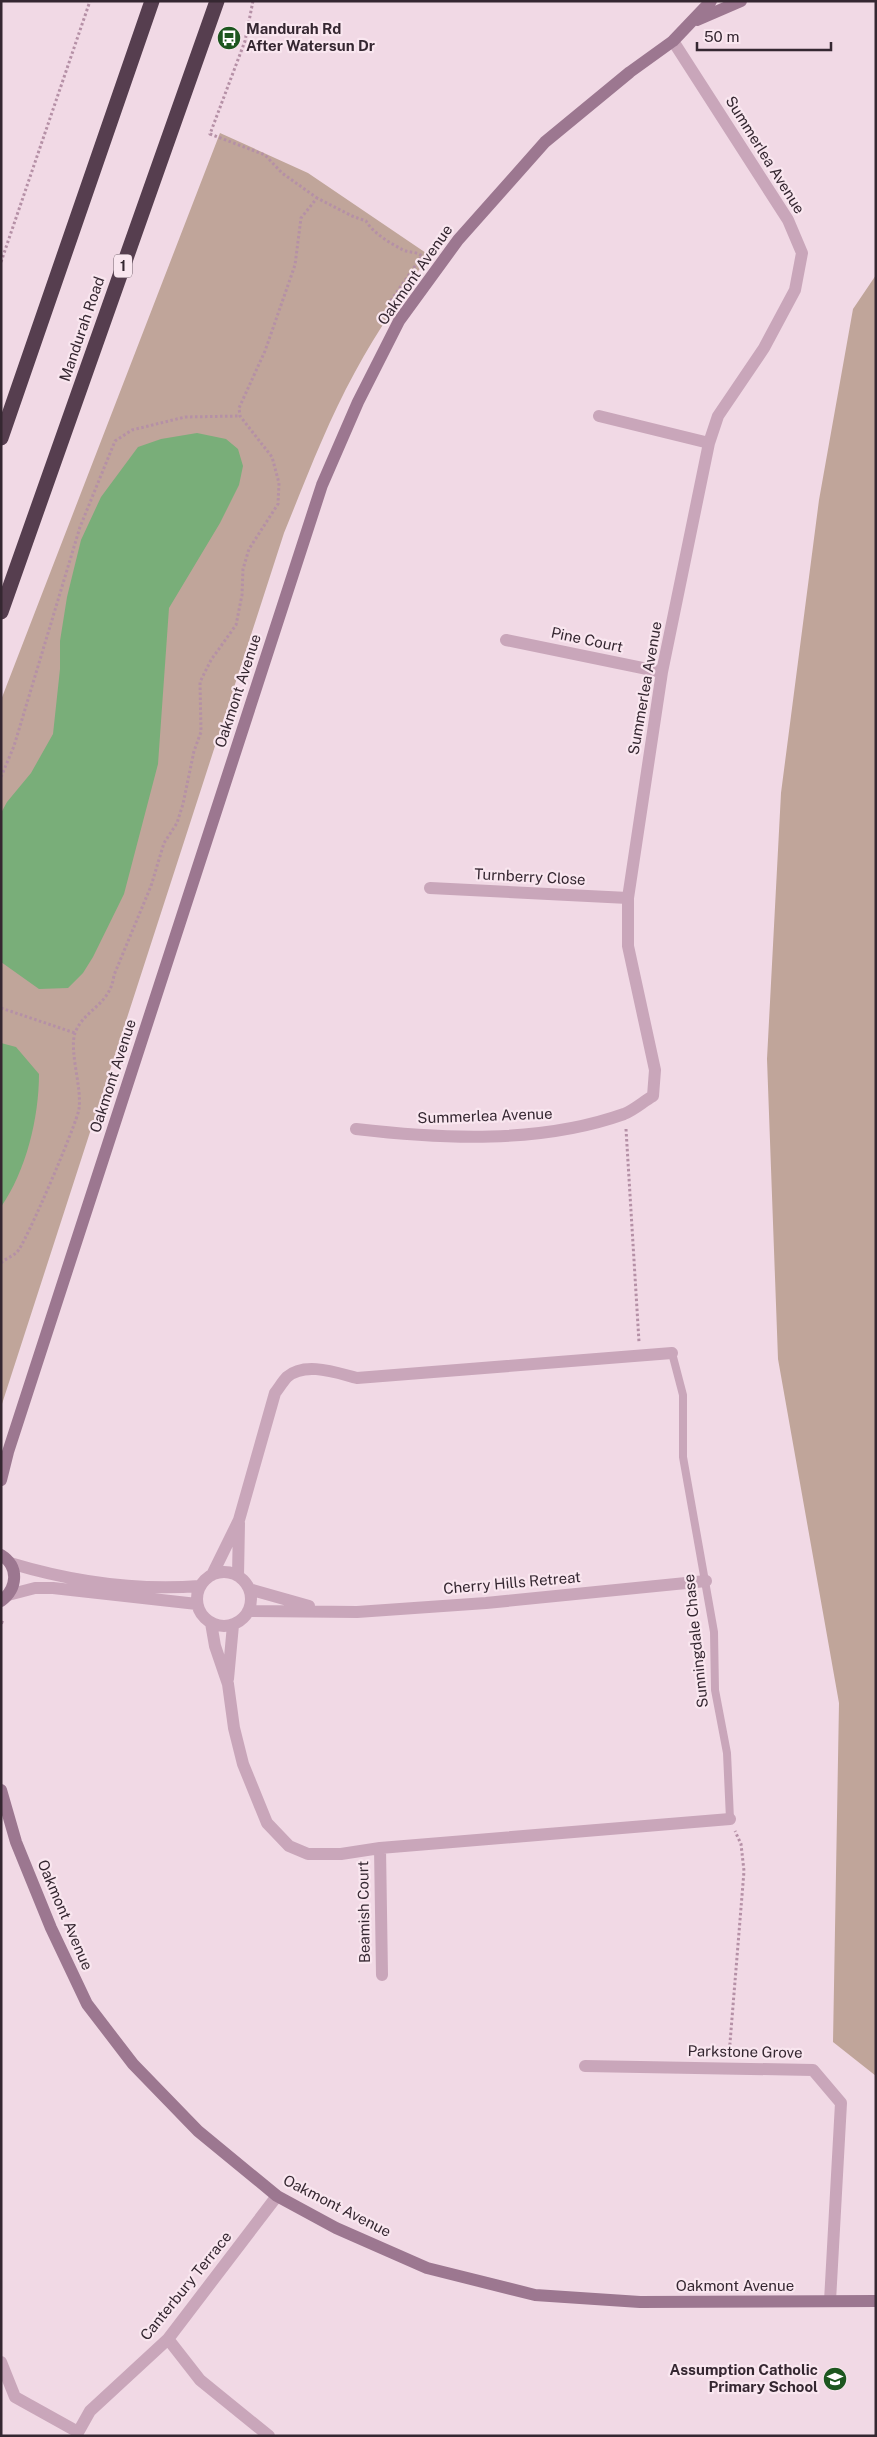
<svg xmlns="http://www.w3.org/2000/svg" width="877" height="2437" font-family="'Public Sans',sans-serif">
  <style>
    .green { fill: #c0a59a }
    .water { fill: #79ae79 }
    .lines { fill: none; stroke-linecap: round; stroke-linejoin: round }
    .path { stroke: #b590a6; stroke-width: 3; stroke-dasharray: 2.5 2.5; stroke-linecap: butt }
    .lane { stroke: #c9a6ba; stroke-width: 8 }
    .street { stroke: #c9a6ba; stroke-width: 12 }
    .secondary { stroke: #9c7790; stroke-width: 12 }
    .highway { stroke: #563e4f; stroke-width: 15 }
    .labels { text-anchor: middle; stroke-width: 4.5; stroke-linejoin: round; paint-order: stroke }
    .shield { fill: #f9e6ef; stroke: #70606a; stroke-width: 1 }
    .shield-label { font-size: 14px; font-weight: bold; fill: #352731 }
    .poi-label { font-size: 15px; font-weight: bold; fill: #352731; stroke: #f9e6ef; text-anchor: start }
    .street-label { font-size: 15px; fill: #352731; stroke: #f9e6ef }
  </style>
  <rect width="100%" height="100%" fill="#f1d9e5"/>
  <path class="green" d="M220,133L308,173L429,255C404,293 377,331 355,372C327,423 306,479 284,533L1,1407V700Z
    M876,275V2076L833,2042L839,1703L778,1359L767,1059L781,793L819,500L853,309Z"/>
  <path class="water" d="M197,433L226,439L238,449L243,466L239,485L220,523L169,608L158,764L124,894L93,957L83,973L68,988L39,989L1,962V813L7,802L31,773L53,734L60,669V641L67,597L81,540L101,497L138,447L161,439Z
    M1,1043L16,1047L39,1074C39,1118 26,1171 1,1207Z"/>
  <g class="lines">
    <path class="path" d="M253,1L245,41L210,134L265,155L282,173L317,198
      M1,262L90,1
      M1,777L14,746L80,527L115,441L132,430L185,417L240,416
      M1,1008L75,1033
      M626,1129L639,1342
      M1,1263C6,1258 12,1257 17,1252C25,1245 77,1123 79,1109C82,1087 69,1051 75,1033C84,1009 110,1006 114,975L151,886L164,843L177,823L183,804L194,751L201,732L200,682L211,660L236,625L242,595L243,569L249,549L278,504L279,483L272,457L240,416L239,408L265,351L295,265L301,218L317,198L352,216L366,221C373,233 390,243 403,250C410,253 415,251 422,256L387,306L391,309
      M1,1622L4,1623
      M729,2055L744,1871L741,1844L735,1831"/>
    <path class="lane" d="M672,1353L683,1395V1457L714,1632L715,1690L727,1753L730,1819"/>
    <path class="street" d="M599,416L709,443
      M506,640L662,672
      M430,888L628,898
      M356,1129C442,1139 540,1144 624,1114C634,1110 644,1101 653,1096L655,1070L628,946V898L662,672L709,443L718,416L764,348L795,290L802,253L788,220L673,41
      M10,1563C73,1582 135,1591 200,1586
      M197 1599a27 27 0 1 1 54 0a27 27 0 1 1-54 0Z
      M212,1575L239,1520L275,1393C279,1388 283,1381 287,1377C305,1361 337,1373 357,1378L672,1353
      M238,1576L239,1523
      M249,1589L309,1606
      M8,1595L35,1588H53L197,1604
      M248,1611L357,1612L486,1603L706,1581
      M211,1623L215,1646L228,1684L234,1728L243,1764L267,1823L289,1846L308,1854H341L380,1848L730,1819
      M228,1679L233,1625
      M380,1848L382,1975
      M585,2066L813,2070L841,2103L830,2301
      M168,2339L200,2380L269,2436
      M1,2362L15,2397L78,2432
      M76,2436L90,2411L168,2339L277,2196"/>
    <path class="secondary" d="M697,20L741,1
      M1,1480L8,1452L322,485L358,402L399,321L458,240L545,142L630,72L673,41L711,1
      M1,1555C20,1567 17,1589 1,1601
      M1,1790L16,1842L51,1928L87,2004L133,2064L198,2131L277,2196L336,2228L427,2268L535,2295L640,2302L876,2301"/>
    <path class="highway" d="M1,438L152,1
      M1,612L217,1"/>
  </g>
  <defs>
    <g id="bus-disc" transform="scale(1.25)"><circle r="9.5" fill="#1d561f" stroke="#f9e6ef"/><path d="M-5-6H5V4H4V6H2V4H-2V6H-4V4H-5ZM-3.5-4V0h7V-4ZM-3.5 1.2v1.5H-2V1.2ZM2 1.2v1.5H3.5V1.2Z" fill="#fff"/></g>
    <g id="school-disc" transform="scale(1.25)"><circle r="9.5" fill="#1d561f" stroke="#f9e6ef"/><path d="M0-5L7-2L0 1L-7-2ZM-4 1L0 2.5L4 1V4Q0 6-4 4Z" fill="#fff"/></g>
  </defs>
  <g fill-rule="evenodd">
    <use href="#bus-disc" x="229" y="38"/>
    <use href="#school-disc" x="835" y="2379"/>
  </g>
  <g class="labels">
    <rect class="shield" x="114" y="254.5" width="18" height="23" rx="4"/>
    <g class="shield-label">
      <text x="123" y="271">1</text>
    </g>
    <g class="poi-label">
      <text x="246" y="34">Mandurah Rd<tspan x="246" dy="17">After Watersun Dr</tspan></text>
      <text x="818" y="2375" text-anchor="end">Assumption Catholic<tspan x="818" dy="17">Primary School</tspan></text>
    </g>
    <g class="street-label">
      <text transform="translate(765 155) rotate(58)" y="5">Summerlea Avenue</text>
      <text transform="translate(415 275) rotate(-55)" y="5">Oakmont Avenue</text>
      <text transform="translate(82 329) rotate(-71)" y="5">Mandurah Road</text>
      <text transform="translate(587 640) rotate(12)" y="5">Pine Court</text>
      <text transform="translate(645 688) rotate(-80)" y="5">Summerlea Avenue</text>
      <text transform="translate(238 691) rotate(-72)" y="5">Oakmont Avenue</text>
      <text transform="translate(530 877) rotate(3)" y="5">Turnberry Close</text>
      <text transform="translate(113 1076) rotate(-72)" y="5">Oakmont Avenue</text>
      <text transform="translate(485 1116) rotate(-2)" y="5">Summerlea Avenue</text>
      <text transform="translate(512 1583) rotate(-5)" y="5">Cherry Hills Retreat</text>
      <text transform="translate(696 1641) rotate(-96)" y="5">Sunningdale Chase</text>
      <text transform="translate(364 1912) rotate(-91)" y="5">Beamish Court</text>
      <text transform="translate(65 1915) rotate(67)" y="5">Oakmont Avenue</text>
      <text transform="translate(745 2052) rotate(1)" y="5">Parkstone Grove</text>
      <text transform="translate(337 2206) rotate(27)" y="5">Oakmont Avenue</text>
      <text transform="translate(186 2286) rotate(-51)" y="5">Canterbury Terrace</text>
      <text x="735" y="2291">Oakmont Avenue</text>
    </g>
  </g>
  <rect width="877" height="2437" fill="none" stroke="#352731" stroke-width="5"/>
  <path d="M697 42v8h134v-8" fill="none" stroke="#352731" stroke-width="2.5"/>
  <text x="704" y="42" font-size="15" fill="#352731" stroke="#f9e6ef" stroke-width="4" paint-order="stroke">50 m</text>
</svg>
